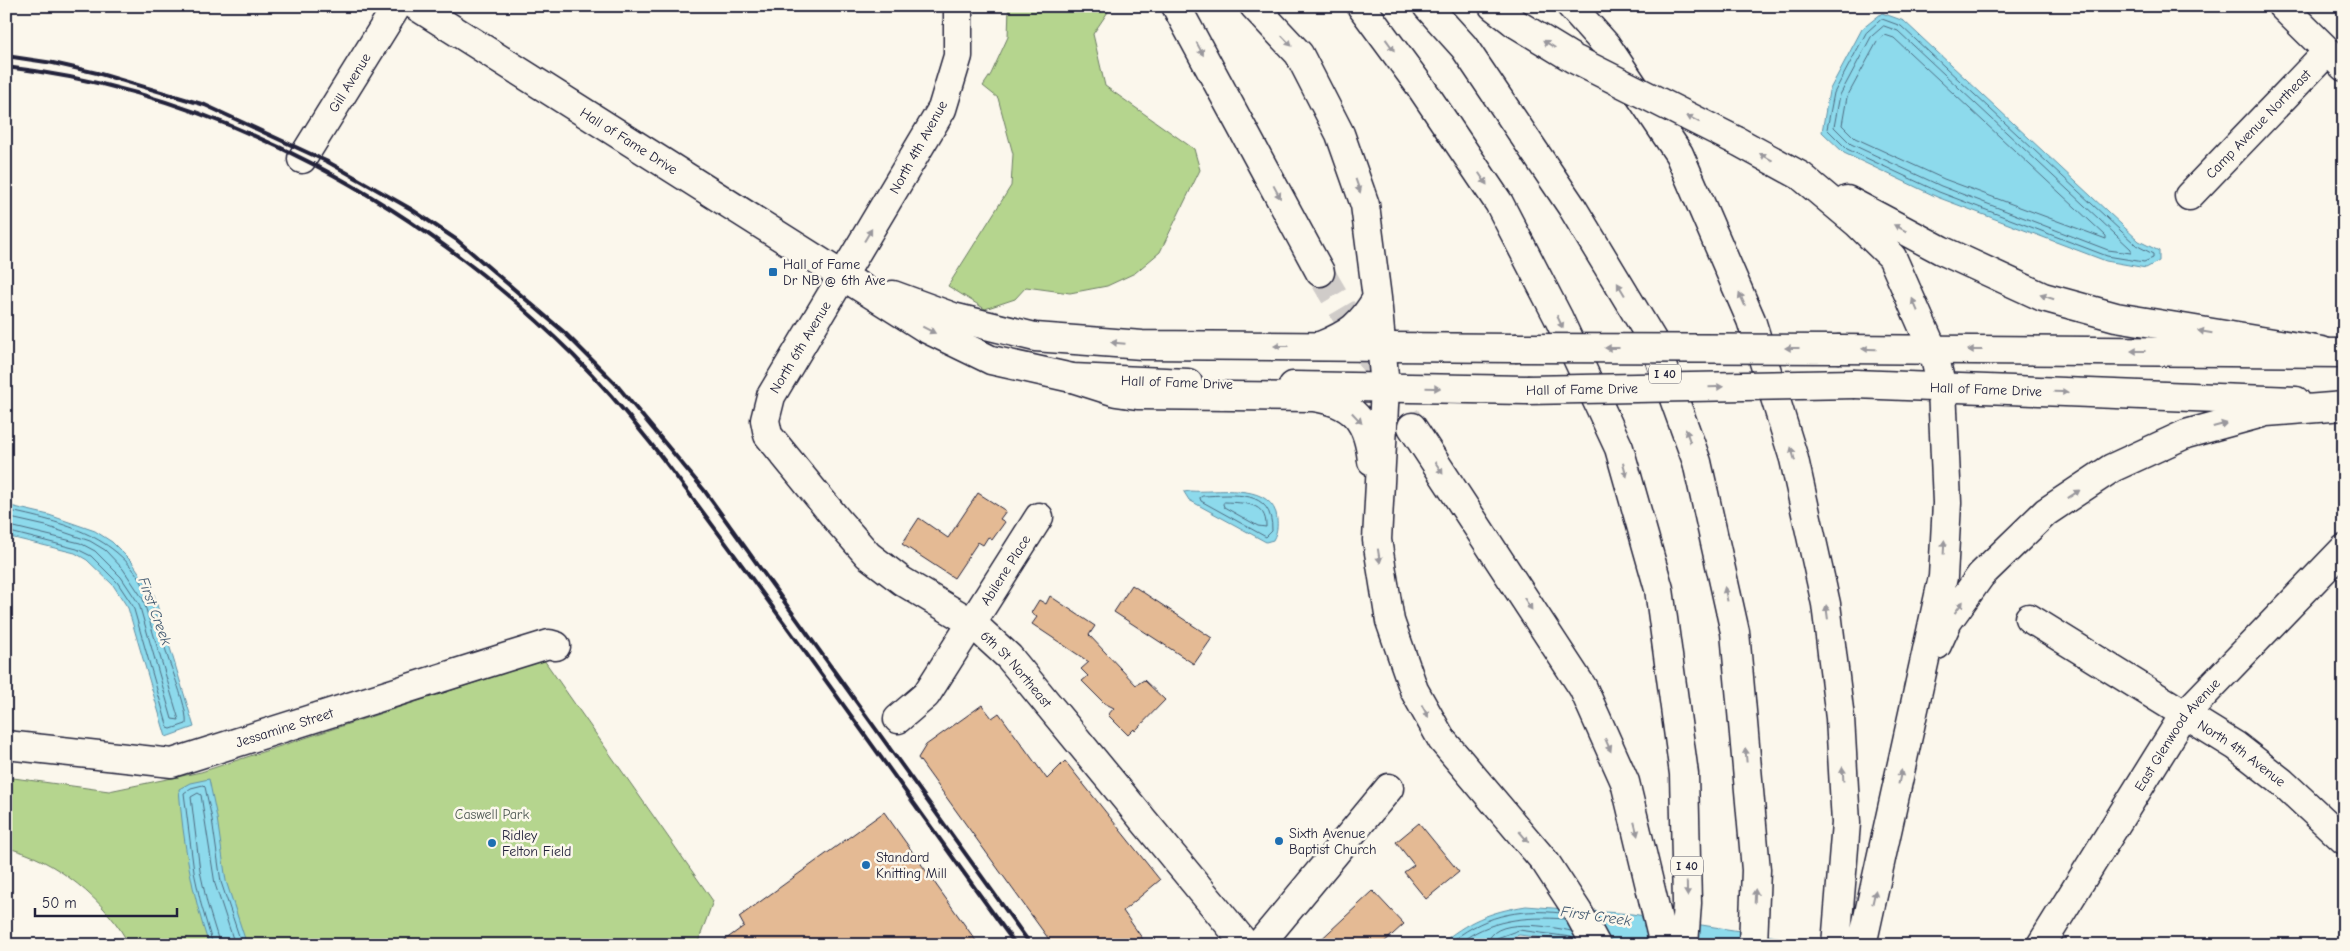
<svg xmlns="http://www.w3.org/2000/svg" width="2350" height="951" font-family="'Comic Neue',sans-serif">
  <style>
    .green { fill: #b5d58e; stroke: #6c7c64 }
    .water { fill: #8ddaec; stroke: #6290a5 }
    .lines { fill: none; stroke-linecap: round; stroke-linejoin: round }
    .shore { stroke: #4d6c82; stroke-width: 1 }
    .building { fill: #e4ba94; stroke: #22223b }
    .highway-tunnel { stroke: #d0ccc9; stroke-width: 28; stroke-dasharray: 28 14; stroke-linecap: butt }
    .minor-casing { stroke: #22223b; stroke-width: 31 }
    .major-casing { stroke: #22223b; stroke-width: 31 }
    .highway-casing { stroke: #22223b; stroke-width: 31 }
    .minor { stroke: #fbf7ec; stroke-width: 28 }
    .major { stroke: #fbf7ec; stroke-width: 28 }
    .highway { stroke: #fbf7ec; stroke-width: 28 }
    .rail { stroke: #22223b; stroke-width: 4 }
    .major-bridge-casing { stroke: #22223b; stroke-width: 31; stroke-linecap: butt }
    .highway-bridge-casing { stroke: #22223b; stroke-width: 31; stroke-linecap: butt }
    .major-bridge { stroke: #fbf7ec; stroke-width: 28 }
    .highway-bridge { stroke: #fbf7ec; stroke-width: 28 }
    .oneway { fill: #99979c }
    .poi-dot { fill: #1f6fb2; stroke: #fbf7ec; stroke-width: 2 }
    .labels { text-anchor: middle; stroke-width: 5; stroke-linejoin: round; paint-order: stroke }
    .shield { fill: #fbf7ec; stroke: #636270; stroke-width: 1 }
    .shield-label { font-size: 12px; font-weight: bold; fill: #22223b }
    .street-label { font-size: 14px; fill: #22223b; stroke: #fbf7ec }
    .poi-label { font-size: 14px; fill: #22223b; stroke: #fbf7ec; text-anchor: start }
    .park-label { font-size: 14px; fill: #4e5854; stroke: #fbf7ec }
    .water-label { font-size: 15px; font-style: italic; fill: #425970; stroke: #fbf7ec }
  </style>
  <rect width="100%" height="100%" fill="#fbf7ec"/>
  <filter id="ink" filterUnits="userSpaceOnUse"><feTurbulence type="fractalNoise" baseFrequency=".02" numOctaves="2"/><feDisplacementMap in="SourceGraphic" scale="10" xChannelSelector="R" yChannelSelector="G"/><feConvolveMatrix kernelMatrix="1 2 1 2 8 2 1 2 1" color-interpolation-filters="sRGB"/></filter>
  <g filter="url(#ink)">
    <path class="green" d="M1009,6H1112L1093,34L1105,86L1194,149L1200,170L1160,252L1135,273L1107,286L1070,293L1026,287L1015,299L985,309L948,286L1011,186L1013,154L998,98L983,86L991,74L1008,37Z
      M544,660L713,901L697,945H129C109,903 52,856 6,848V777L109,791L201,772Z"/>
    <path class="water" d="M1882,13L1904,21L2139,241L2159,251V261L2146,268L2106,261L1937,197L1844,153L1822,132L1829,91L1862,29Z
      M1190,491C1216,493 1266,482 1276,513C1278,523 1278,531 1273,540L1266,542L1189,500L1184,492Z
      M6,505L49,515L95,531L112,542L132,562L154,595L194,727L166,737L128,608L113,585L87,560L75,553L6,536Z
      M209,779L217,818L226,881L247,945H209C192,894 183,842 179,789L190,783Z
      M1526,906L1632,914L1828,945H1581L1553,939L1519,935L1493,945H1439C1468,921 1489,912 1526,906Z"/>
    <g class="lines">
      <path class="shore" d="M1882,19L1901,26L2136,245L2153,254V258L2144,262L2107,256L1939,192L1847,149L1827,129L1834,93L1866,33Z
        M1884,26L1898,31L2131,249V253L2108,250L1941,186L1851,144L1834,127L1840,95L1871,37Z
        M1885,35L1894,38L2106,236V239L1944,179L1855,138L1842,125L1847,97L1877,42Z
        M1203,496C1234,495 1273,488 1272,531L1266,537L1201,501L1200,498Z
        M1225,502C1244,503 1267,502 1266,527L1258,526L1224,507L1223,504Z
        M6,510C64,523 123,535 149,597C157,616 162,638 168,658C173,673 188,710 186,724L171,729L168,728L133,606L117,582L91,556L77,549L6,531
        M6,517L46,526L90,541L105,550L123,569L143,599L179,720L172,719L139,604L121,577L95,551L80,543L6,525
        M213,945L201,904L194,872L184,793L191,788L203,785L205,787L212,819L221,882L242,945
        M220,945L207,903L200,871L191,797L198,793L201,795L215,884L235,945
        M1447,945C1482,916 1516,908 1561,913
        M1457,945C1488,919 1526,916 1565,919
        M1488,945C1489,915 1553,927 1571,931
        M1494,945L1497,938L1519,930L1571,937L1575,940L1576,945"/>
    </g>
    <path class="building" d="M978,493L1006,511L1000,519L1005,522L992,540L988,537L983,545L978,542L954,578L902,544L919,518L948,538Z
      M1132,585L1212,638L1194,664L1114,612Z
      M1050,596L1095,626L1089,635L1136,685L1144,680L1165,700L1135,731L1134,729L1128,735L1108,715L1114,708L1104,703L1082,681L1088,676L1081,669L1089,662L1032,624L1037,617L1031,613L1039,600L1046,604Z
      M982,705L992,718L999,713L1047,779L1065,761L1160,880L1123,911L1147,945H1053L918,758L926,745Z
      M884,812L979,945H718L744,926L739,917Z
      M1419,823L1459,872L1426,899L1404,872L1414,865L1396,842Z
      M1373,891L1404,924L1381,945H1315Z"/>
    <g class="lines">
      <path class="highway-tunnel" d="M1320,272L1412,427"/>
      <g class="minor-casing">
        <g id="minor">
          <path id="s1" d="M958,6V56L942,109L771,396L765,420L768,435L839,522L868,555L902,581L972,623L1009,657L1246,945"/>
          <path d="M2282,6L2344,67"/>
          <path id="s2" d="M302,159L397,6"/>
          <path id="s3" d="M2189,196L2327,52"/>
          <path id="s4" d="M2029,618L2236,746L2282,782L2344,840"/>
          <path id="s5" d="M898,719L926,695L1039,517"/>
          <path id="s6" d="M6,745L172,763L507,657L549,644L556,646"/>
          <path d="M1259,945L1389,788"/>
          <path id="s7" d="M2041,945L2184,715L2344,549"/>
        </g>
      </g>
      <g class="major-casing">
        <g id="major">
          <path id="s8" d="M416,6L925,328L991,360L1072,378L1188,383"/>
          <path d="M893,295L953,317L1035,337L1142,345L1515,348"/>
          <path d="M1840,349L2344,353"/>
          <path id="s9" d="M1855,384L2296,401"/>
          <path d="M1293,386L1527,390"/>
        </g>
      </g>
      <g class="highway-casing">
        <path id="highway" d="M1176,6L1320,272
          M1254,6L1299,54L1340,134L1365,205L1377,298L1385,387L1377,540L1390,621L1414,690L1442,740L1546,863L1578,912L1596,945
          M1361,6L1420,86L1499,203L1558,317L1619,448L1659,589L1684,774L1687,903L1684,945
          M1427,6L1464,47L1572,207L1653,341L1697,462L1735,632L1756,870L1753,945
          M1493,6L1515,23
          M1571,6L1606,45L1679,154L1751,320L1794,459L1826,604L1840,718L1846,823L1836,945
          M1737,141L1801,176L1857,223L1892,257L1933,350L1942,388L1947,503L1943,577L1862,945
          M1847,200L1941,250L2043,297L2116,317L2322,351
          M1320,346C1349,334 1361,326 1377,298
          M1072,378L1116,392L1137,395L1313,397C1354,403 1368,421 1372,461
          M1412,427L1583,688L1625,782L1664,945
          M1937,645L1948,621L1981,575L2046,512L2112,468L2186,434L2266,412L2344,406"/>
      </g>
      <use href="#minor" class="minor"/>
      <use href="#major" class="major"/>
      <use href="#highway" class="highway"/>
      <path class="rail" d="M6,56L53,63L97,73L205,105L328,162L411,209L457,240L565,333L615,383L704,490L1031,945
        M6,67C221,92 421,205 573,355C639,421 692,498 747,572C838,696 926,821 1016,945"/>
      <g class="major-bridge-casing">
        <path id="major-bridge" d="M1515,348L1840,349
          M1527,390L1855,384"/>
      </g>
      <g class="highway-bridge-casing">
        <path id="highway-bridge" d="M1515,23L1574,59L1737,141"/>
      </g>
      <use href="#major-bridge" class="major-bridge"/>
      <use href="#highway-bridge" class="highway-bridge"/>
    </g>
    <defs><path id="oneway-solid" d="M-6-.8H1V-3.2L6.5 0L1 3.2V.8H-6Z" transform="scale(1.25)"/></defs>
    <g class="oneway">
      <use href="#oneway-solid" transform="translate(1287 41) rotate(46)"/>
      <use href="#oneway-solid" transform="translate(1549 44) rotate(-148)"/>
      <use href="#oneway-solid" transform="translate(1390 45) rotate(54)"/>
      <use href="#oneway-solid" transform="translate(1200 49) rotate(62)"/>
      <use href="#oneway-solid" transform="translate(1693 119) rotate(-153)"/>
      <use href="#oneway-solid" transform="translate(1766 157) rotate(-151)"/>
      <use href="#oneway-solid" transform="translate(1483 179) rotate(56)"/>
      <use href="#oneway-solid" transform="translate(1358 186) rotate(71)"/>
      <use href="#oneway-solid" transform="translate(1277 192) rotate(62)"/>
      <use href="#oneway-solid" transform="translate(1900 228) rotate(-152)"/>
      <use href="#oneway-solid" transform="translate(868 235) rotate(-59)"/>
      <use href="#oneway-solid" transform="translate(1621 289) rotate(-121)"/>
      <use href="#oneway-solid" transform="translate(2047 297) rotate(-162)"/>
      <use href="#oneway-solid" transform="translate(1742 299) rotate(-114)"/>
      <use href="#oneway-solid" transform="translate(1915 305) rotate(-113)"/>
      <use href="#oneway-solid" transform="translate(1560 322) rotate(65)"/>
      <use href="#oneway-solid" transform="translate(929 330) rotate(27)"/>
      <use href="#oneway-solid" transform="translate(2205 332) rotate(-170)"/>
      <use href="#oneway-solid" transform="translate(1118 343) rotate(-175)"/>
      <use href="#oneway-solid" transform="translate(1281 346) rotate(-180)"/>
      <use href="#oneway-solid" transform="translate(1612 348) rotate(-180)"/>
      <use href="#oneway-solid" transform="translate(1792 348) rotate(-180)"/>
      <use href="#oneway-solid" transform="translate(1869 349) rotate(-179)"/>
      <use href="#oneway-solid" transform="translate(1975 350) rotate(-180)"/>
      <use href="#oneway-solid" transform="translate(2138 351) rotate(-180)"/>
      <use href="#oneway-solid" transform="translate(1716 387) rotate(-1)"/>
      <use href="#oneway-solid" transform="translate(1433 388) rotate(1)"/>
      <use href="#oneway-solid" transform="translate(2061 392) rotate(2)"/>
      <use href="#oneway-solid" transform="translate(1357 418) rotate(47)"/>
      <use href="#oneway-solid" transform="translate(2220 425) rotate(-15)"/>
      <use href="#oneway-solid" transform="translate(1688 436) rotate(-110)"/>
      <use href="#oneway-solid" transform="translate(1793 454) rotate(-106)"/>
      <use href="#oneway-solid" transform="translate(1439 468) rotate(57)"/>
      <use href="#oneway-solid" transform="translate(1625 470) rotate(74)"/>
      <use href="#oneway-solid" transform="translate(2074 494) rotate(-34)"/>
      <use href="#oneway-solid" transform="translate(1944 547) rotate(-87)"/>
      <use href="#oneway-solid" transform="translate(1379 556) rotate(81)"/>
      <use href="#oneway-solid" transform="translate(1726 594) rotate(-102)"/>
      <use href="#oneway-solid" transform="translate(1528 604) rotate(57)"/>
      <use href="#oneway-solid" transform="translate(1959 607) rotate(-54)"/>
      <use href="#oneway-solid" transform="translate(1827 612) rotate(-97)"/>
      <use href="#oneway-solid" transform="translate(1425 711) rotate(61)"/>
      <use href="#oneway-solid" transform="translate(1608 745) rotate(66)"/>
      <use href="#oneway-solid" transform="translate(1746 755) rotate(-95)"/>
      <use href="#oneway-solid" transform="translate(1843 774) rotate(-93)"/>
      <use href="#oneway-solid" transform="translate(1900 777) rotate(-78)"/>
      <use href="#oneway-solid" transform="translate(1636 829) rotate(76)"/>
      <use href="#oneway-solid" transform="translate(1524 837) rotate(50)"/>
      <use href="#oneway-solid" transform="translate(1687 889) rotate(89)"/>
      <use href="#oneway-solid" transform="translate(1755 896) rotate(-88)"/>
      <use href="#oneway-solid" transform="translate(1874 897) rotate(-77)"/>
    </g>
  </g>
  <g class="poi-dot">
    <rect x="768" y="267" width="10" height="10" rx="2.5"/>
    <circle cx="1279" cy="841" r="5"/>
    <circle cx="492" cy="843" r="5"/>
    <circle cx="866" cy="865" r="5"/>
  </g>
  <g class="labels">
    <g class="shield">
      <rect x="1649" y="364.5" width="32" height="19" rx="4"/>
      <rect x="1671" y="856.5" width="32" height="19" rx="4"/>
    </g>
    <g class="shield-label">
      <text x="1665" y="378">I 40</text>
      <text x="1687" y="870">I 40</text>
    </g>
    <g class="street-label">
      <text dy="5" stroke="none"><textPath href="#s2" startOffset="90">Gill Avenue</textPath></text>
      <text dy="5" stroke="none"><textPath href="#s3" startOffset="100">Camp Avenue Northeast</textPath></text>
      <text dy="5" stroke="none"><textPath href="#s8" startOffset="252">Hall of Fame Drive</textPath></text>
      <text transform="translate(918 147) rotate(-61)" y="5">North 4th Avenue</text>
      <text transform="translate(800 347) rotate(-59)" y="5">North 6th Avenue</text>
      <text transform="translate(1177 382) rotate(2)" y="5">Hall of Fame Drive</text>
      <text transform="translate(1582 389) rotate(-1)" y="5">Hall of Fame Drive</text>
      <text dy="5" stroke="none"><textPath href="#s9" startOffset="131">Hall of Fame Drive</textPath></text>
      <text dy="5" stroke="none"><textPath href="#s5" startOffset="185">Abilene Place</textPath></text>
      <text dy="5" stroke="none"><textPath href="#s1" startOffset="824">6th St Northeast</textPath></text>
      <text dy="5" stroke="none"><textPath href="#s6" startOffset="285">Jessamine Street</textPath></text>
      <text dy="5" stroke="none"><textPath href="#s7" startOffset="251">East Glenwood Avenue</textPath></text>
      <text dy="5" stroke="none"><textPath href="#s4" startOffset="252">North 4th Avenue</textPath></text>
    </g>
    <g class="poi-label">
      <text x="783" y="269">Hall of Fame<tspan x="783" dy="16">Dr NB @ 6th Ave</tspan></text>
      <text x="1289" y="838">Sixth Avenue<tspan x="1289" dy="16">Baptist Church</tspan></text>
      <text x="502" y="840">Ridley<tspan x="502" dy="16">Felton Field</tspan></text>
      <text x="876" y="862">Standard<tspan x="876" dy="16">Knitting Mill</tspan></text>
    </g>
    <g class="park-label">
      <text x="492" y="819">Caswell Park</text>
    </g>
    <g class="water-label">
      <text transform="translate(155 611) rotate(70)" y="5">First Creek</text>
      <text transform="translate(1596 916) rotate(8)" y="5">First Creek</text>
    </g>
  </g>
  <rect width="2350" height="951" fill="none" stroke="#fbf7ec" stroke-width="25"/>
  <rect x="12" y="12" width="2325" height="926" fill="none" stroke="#22223b" stroke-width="2" filter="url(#ink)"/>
  <path d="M35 908v8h142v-8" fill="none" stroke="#22223b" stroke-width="2.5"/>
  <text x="42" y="908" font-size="15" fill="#22223b" stroke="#fbf7ec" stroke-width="4" paint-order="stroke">50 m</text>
</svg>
